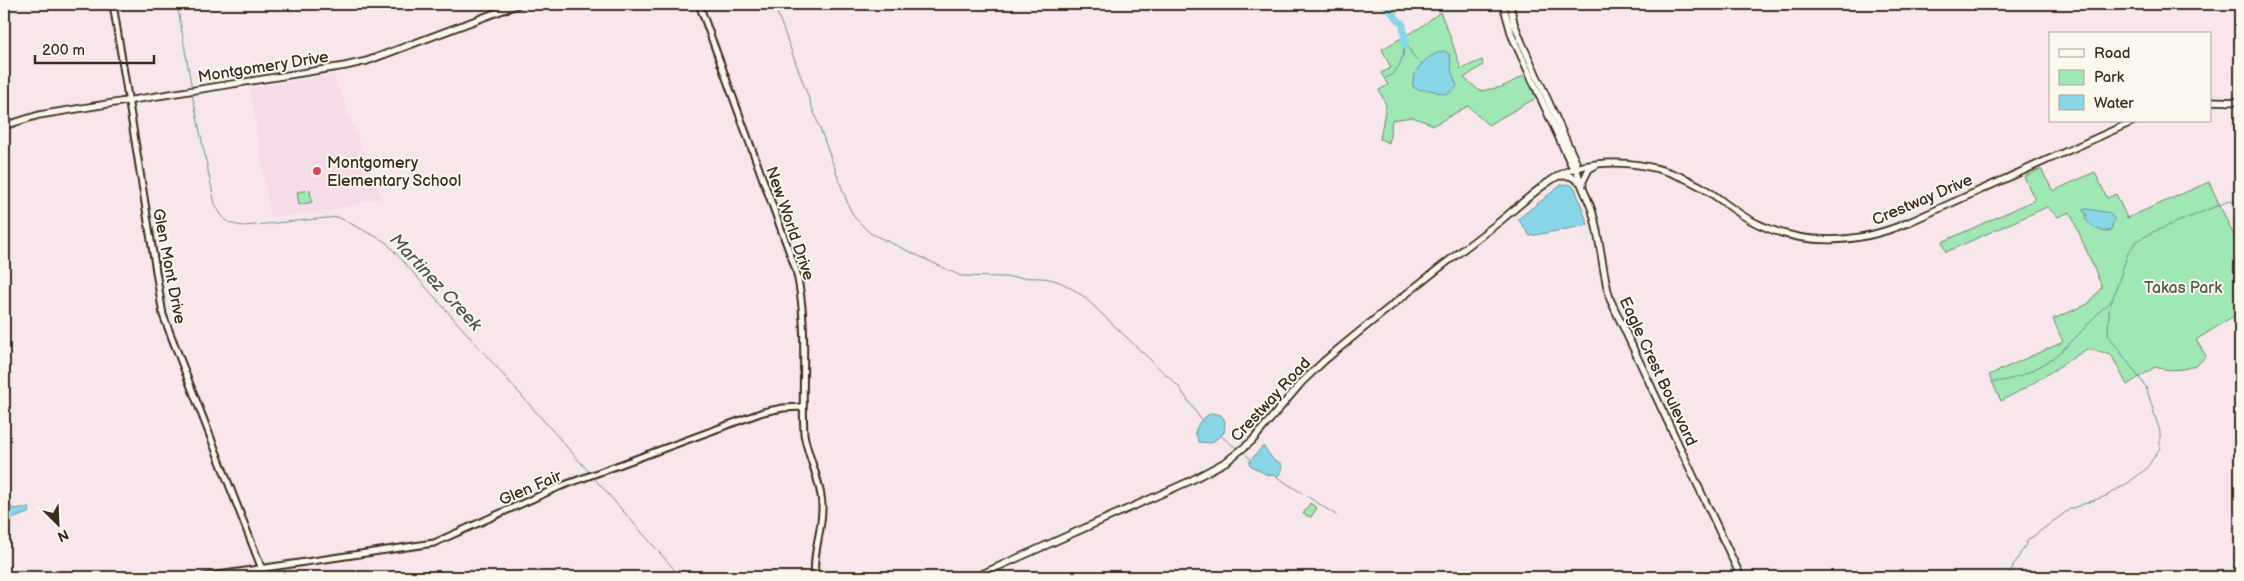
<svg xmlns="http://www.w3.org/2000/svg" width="2244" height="581" font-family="'Balsamiq Sans',sans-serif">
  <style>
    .built { fill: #f6dce9 }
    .green { fill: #9fe7b4; stroke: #6d8869 }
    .water { fill: #89d6e9; stroke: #6a9198 }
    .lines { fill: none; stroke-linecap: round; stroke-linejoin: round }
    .stream { stroke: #6a9198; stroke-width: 1 }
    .river { stroke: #89d6e9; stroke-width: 7 }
    .tertiary-casing { stroke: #3b2a1e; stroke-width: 9 }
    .secondary-casing { stroke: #3b2a1e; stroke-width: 9 }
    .tertiary { stroke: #fbf7ec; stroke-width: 5 }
    .secondary { stroke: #fbf7ec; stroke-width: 5.5 }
    .poi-dot { fill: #d1495b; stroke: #fbf7ec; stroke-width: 2 }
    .labels { text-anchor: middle; stroke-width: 4; stroke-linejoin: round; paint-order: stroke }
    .street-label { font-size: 16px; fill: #3b2a1e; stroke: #fbf7ec }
    .poi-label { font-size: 16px; fill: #3b2a1e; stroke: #fbf7ec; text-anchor: start }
    .park-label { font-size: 16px; fill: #545944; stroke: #fbf7ec }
    .water-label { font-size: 18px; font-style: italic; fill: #4e5551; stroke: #fbf7ec }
  </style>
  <rect width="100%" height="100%" fill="#f8e7ea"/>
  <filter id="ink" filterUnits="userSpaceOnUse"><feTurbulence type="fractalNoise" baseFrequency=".02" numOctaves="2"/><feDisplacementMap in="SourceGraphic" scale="10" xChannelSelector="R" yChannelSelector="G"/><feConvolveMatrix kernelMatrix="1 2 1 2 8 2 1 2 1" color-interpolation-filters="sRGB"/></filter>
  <g filter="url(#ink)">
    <path class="built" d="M334,75L381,199L314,213L270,217L250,88Z"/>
    <path class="green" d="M1440,12L1449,33L1461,69L1482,60L1483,65L1464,78L1480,91L1502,87L1527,74L1536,98L1488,125L1468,106L1434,125L1412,117L1392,120L1389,143L1380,139L1386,105L1379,90L1388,85L1381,73L1391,68L1382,49L1421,27Z
      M2041,169L2053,191L2095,172L2107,198L2116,194L2127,218L2209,182L2240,249V312L2196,340L2206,356C2196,371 2170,372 2155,367L2127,385L2111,354L2087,349L2027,387L2001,401L1989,375L2063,342L2053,319L2088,304L2102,287L2070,212L2058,217L2047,207L1946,252L1942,242L2035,200L2024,177Z
      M310,190L312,202L299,205L297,192Z
      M1310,503L1317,508L1311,517L1303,514Z"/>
    <path class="water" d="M1445,51L1450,55L1452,73L1457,86C1447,98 1442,93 1430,90C1424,89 1419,91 1413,87C1411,70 1429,53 1445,51Z
      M1569,184L1575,188L1588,225L1530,236L1518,219L1561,185Z
      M2087,209L2110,213L2114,219L2111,230L2105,232L2095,228L2085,219L2087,214L2082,210Z
      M1212,413L1221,415L1225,421L1224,433L1211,443L1199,442L1195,432C1198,423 1203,417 1212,413Z
      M1262,447H1264L1274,461L1281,463L1282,470L1278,476L1267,475L1250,465V461Z
      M4,502L14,509L28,507L30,512L7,521L4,520Z"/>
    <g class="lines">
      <path class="stream" d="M177,4L192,89
        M774,4L849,207L855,218L870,233L961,276L1042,278C1058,279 1070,287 1083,296L1179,387L1202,421
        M1406,44L1416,60
        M1420,62L1422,64
        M1386,78C1400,71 1403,58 1405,44
        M192,93L215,204C224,220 226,224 244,226L338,217L386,242L589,472
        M1992,382C2019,381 2050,363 2070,343C2085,329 2097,312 2113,299
        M1221,436L1236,448
        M1246,455L1251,459
        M1277,477L1302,493
        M594,478L681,577
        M1307,496L1336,515
        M2007,577L2028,540L2070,509L2106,496L2128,483L2146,469L2160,448V432L2146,387L2108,335L2109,310L2128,253L2137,241L2153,232L2229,201L2240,203"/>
      <path class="river" d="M1384,4L1403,25L1405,44"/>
      <g class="tertiary-casing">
        <path id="tertiary" d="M113,4L163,315L265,577
          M699,4L796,270C809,324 801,379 804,434C808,458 821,480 822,505C823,530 812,552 815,577
          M204,577L434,543L559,487L763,412L783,408L803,407"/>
      </g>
      <g class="secondary-casing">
        <path id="secondary" d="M1503,4L1512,36L1571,164L1576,168
          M1510,4L1514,23L1522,43L1576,162C1576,179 1589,198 1593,214C1601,242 1602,271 1610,299L1741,577
          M2210,101L2240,102
          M4,126L39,115L345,66L367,61L519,4
          M1559,176H1570L1583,184
          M1582,183L1589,169L1596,165
          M975,577L1190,481L1227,461L1252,441L1302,382L1324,361C1381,313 1440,267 1499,222C1519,206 1552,174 1576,168C1617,157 1663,165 1700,186C1719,197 1734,212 1754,222C1803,247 1857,244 1907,223L2134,121"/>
      </g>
      <use href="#tertiary" class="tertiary"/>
      <use href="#secondary" class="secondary"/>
    </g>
  </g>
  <circle class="poi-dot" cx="317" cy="171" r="5"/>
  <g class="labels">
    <g class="street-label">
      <text transform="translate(263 66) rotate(-9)" y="6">Montgomery Drive</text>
      <text transform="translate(1922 199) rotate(-23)" y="6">Crestway Drive</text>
      <text transform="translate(791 223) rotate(71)" y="6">New World Drive</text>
      <text transform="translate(170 266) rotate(79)" y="6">Glen Mont Drive</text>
      <text transform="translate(1659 371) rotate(65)" y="6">Eagle Crest Boulevard</text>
      <text transform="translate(1270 399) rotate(-47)" y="6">Crestway Road</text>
      <text transform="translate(530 487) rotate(-23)" y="6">Glen Fair</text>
    </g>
    <g class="poi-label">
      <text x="327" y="168">Montgomery<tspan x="327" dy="18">Elementary School</tspan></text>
    </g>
    <g class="park-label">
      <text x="2183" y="293">Takas Park</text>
    </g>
    <g class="water-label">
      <text transform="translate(436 282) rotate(47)" y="6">Martinez Creek</text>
    </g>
  </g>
  <rect width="2244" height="581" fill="none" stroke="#fbf7ec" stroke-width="20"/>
  <rect x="10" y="10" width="2224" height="561" fill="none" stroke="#3b2a1e" stroke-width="2" filter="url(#ink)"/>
  <rect x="2049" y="32" width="162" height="90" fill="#fbf7ec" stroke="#aea59a"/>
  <rect x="2059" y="49" width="25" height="8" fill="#fbf7ec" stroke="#aea59a"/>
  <text x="2094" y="58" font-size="15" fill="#3b2a1e">Road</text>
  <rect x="2059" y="70" width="25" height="15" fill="#9fe7b4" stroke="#aea59a"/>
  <text x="2094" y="82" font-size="15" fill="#3b2a1e">Park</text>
  <rect x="2059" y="95" width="25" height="15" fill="#89d6e9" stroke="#aea59a"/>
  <text x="2094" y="108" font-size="15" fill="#3b2a1e">Water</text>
  <g transform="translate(58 524) rotate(156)" stroke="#fbf7ec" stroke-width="4" paint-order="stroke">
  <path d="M0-4L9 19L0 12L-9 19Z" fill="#3b2a1e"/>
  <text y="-8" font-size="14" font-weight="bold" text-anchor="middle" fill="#3b2a1e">N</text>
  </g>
  <path d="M35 55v8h119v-8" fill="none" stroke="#3b2a1e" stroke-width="2.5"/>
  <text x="42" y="55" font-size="15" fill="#3b2a1e" stroke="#fbf7ec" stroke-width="4" paint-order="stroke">200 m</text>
</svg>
